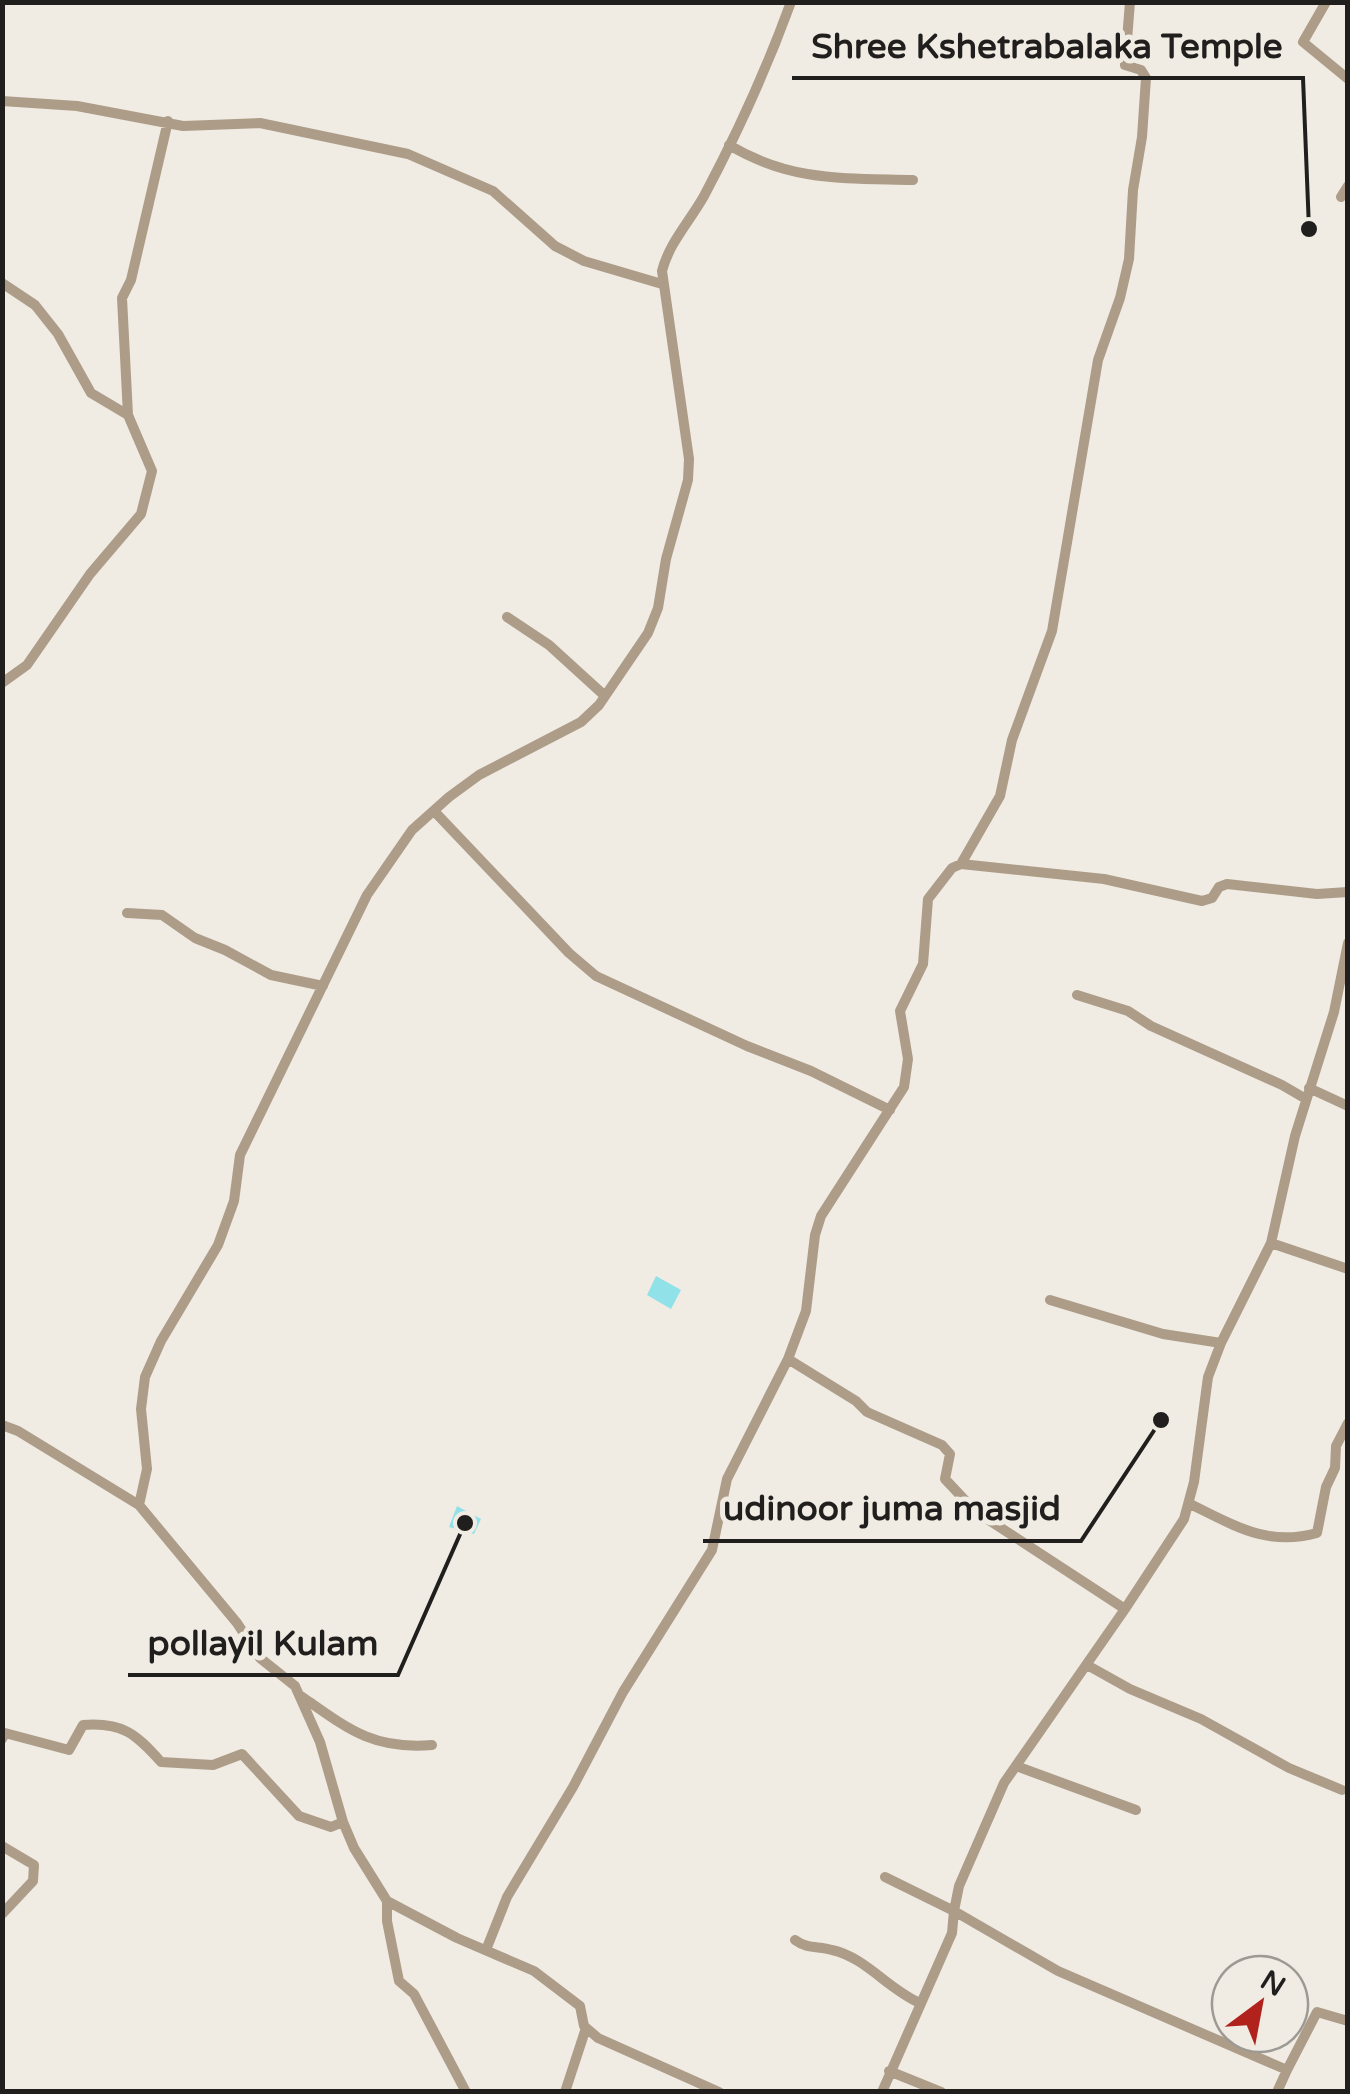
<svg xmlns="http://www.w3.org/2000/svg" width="1350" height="2094" font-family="'Varela Round',sans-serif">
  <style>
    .water { fill: #91e1e9 }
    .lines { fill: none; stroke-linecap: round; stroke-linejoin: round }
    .street { stroke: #ad9d88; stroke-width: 10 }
    .leader { fill: none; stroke: #211f1d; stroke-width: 4 }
    .callout-dot { fill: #211f1d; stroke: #f0ece4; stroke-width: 4 }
    .callout-label { font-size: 35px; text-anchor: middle; font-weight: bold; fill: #211f1d; stroke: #f0ece4; stroke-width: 10; stroke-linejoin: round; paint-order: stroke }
  </style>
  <rect width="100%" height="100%" fill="#f0ece4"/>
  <path class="water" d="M656,1276L681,1290L671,1309L647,1295Z
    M457,1506L481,1519L474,1534L449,1527Z"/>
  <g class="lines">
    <path class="street" d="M1326,2L1303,42L1348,79
      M2,101L77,106L183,126L260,123L408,154L493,191L555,246L584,261L662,284
      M729,145C791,182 844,178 913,180
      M1341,197L1348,186
      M2,283L35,305L58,334L91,393L128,415L152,471L141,514L90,574L27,665L2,683
      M128,415L122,298L131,280L168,121
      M507,617L549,645L605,696
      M434,811L569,953L596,976L747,1046L811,1071L890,1110
      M961,864L1104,879L1202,901L1212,898L1219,887L1227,884L1317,894L1348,892
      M127,913L162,915L195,938L225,950L271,975L323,986
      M1077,995L1128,1011L1151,1026L1282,1085L1306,1099
      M1309,1088L1348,1106
      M1271,1243L1348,1269
      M1050,1300L1163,1334L1221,1343
      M788,1359L856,1401L867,1412L942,1445L950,1454L945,1479L975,1511L1125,1609
      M2,1425L18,1431L139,1505L237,1623L260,1658L295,1686L320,1742L343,1822L354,1848L387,1901L457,1938L534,1971L580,2006L584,2026L598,2038L719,2092
      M1190,1504C1234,1525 1266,1547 1317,1533L1326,1487L1335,1468L1336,1446L1348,1423
      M139,1505L147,1469L141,1409L145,1377L161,1341L218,1245L234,1201L240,1155L367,895L412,830L449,797L479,775L581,722L599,705L648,633L658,608L666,559L688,480L689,459L662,271C669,243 690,221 704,196C737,134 767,68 791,2
      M1087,1665L1130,1689L1201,1719L1289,1768L1342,1790
      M301,1696C348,1729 373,1750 432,1745
      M2,1739L5,1733L69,1750L83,1725C123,1722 136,1734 161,1762L213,1765L242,1754L299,1816L331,1827L343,1822
      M1016,1766L1136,1810
      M2,1846L34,1865L33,1881L2,1914
      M885,1877L954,1911L959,1886L1004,1783L1125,1609L1184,1519L1194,1482L1208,1377L1221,1343L1271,1243L1295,1136L1334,1012L1348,943
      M387,1901V1921L399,1981L414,1994L466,2092
      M795,1940C807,1949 818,1946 832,1950C865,1957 889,1990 920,2003
      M486,1950L507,1897L573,1787L623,1692L712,1550L727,1479L788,1359L806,1311L815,1235L821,1216L904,1087L908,1059L900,1011L923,964L928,899L952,868L961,864L1000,796L1012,740L1052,631L1098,360L1120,298L1129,259L1133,190L1142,137L1146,78L1141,70L1125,65L1130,2
      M1287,2070L1317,2012L1348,2021
      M889,2071L941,2092
      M565,2092L586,2028
      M882,2092L952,1933L954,1911L1058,1971L1287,2070L1277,2092"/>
  </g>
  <path class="leader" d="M1309 229L1303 78H792M1161 1420L1081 1541H703M465 1523L398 1675H128"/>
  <g class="callout-dot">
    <circle cx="1309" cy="229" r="10"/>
    <circle cx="1161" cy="1420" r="10"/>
    <circle cx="465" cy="1523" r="10"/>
  </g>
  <g class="callout-label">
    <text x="1047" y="58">Shree Kshetrabalaka Temple</text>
    <text x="892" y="1520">udinoor juma masjid</text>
    <text x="263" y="1655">pollayil Kulam</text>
  </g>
  <rect width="1350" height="2094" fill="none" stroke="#211f1d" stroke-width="10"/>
  <g transform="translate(1260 2004) rotate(32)"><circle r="48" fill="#f0ece4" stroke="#9d9a94" stroke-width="2.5"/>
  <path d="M0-8L18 38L0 25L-18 38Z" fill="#b1221c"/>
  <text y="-15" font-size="28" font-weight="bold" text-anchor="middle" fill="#211f1d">N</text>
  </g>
</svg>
